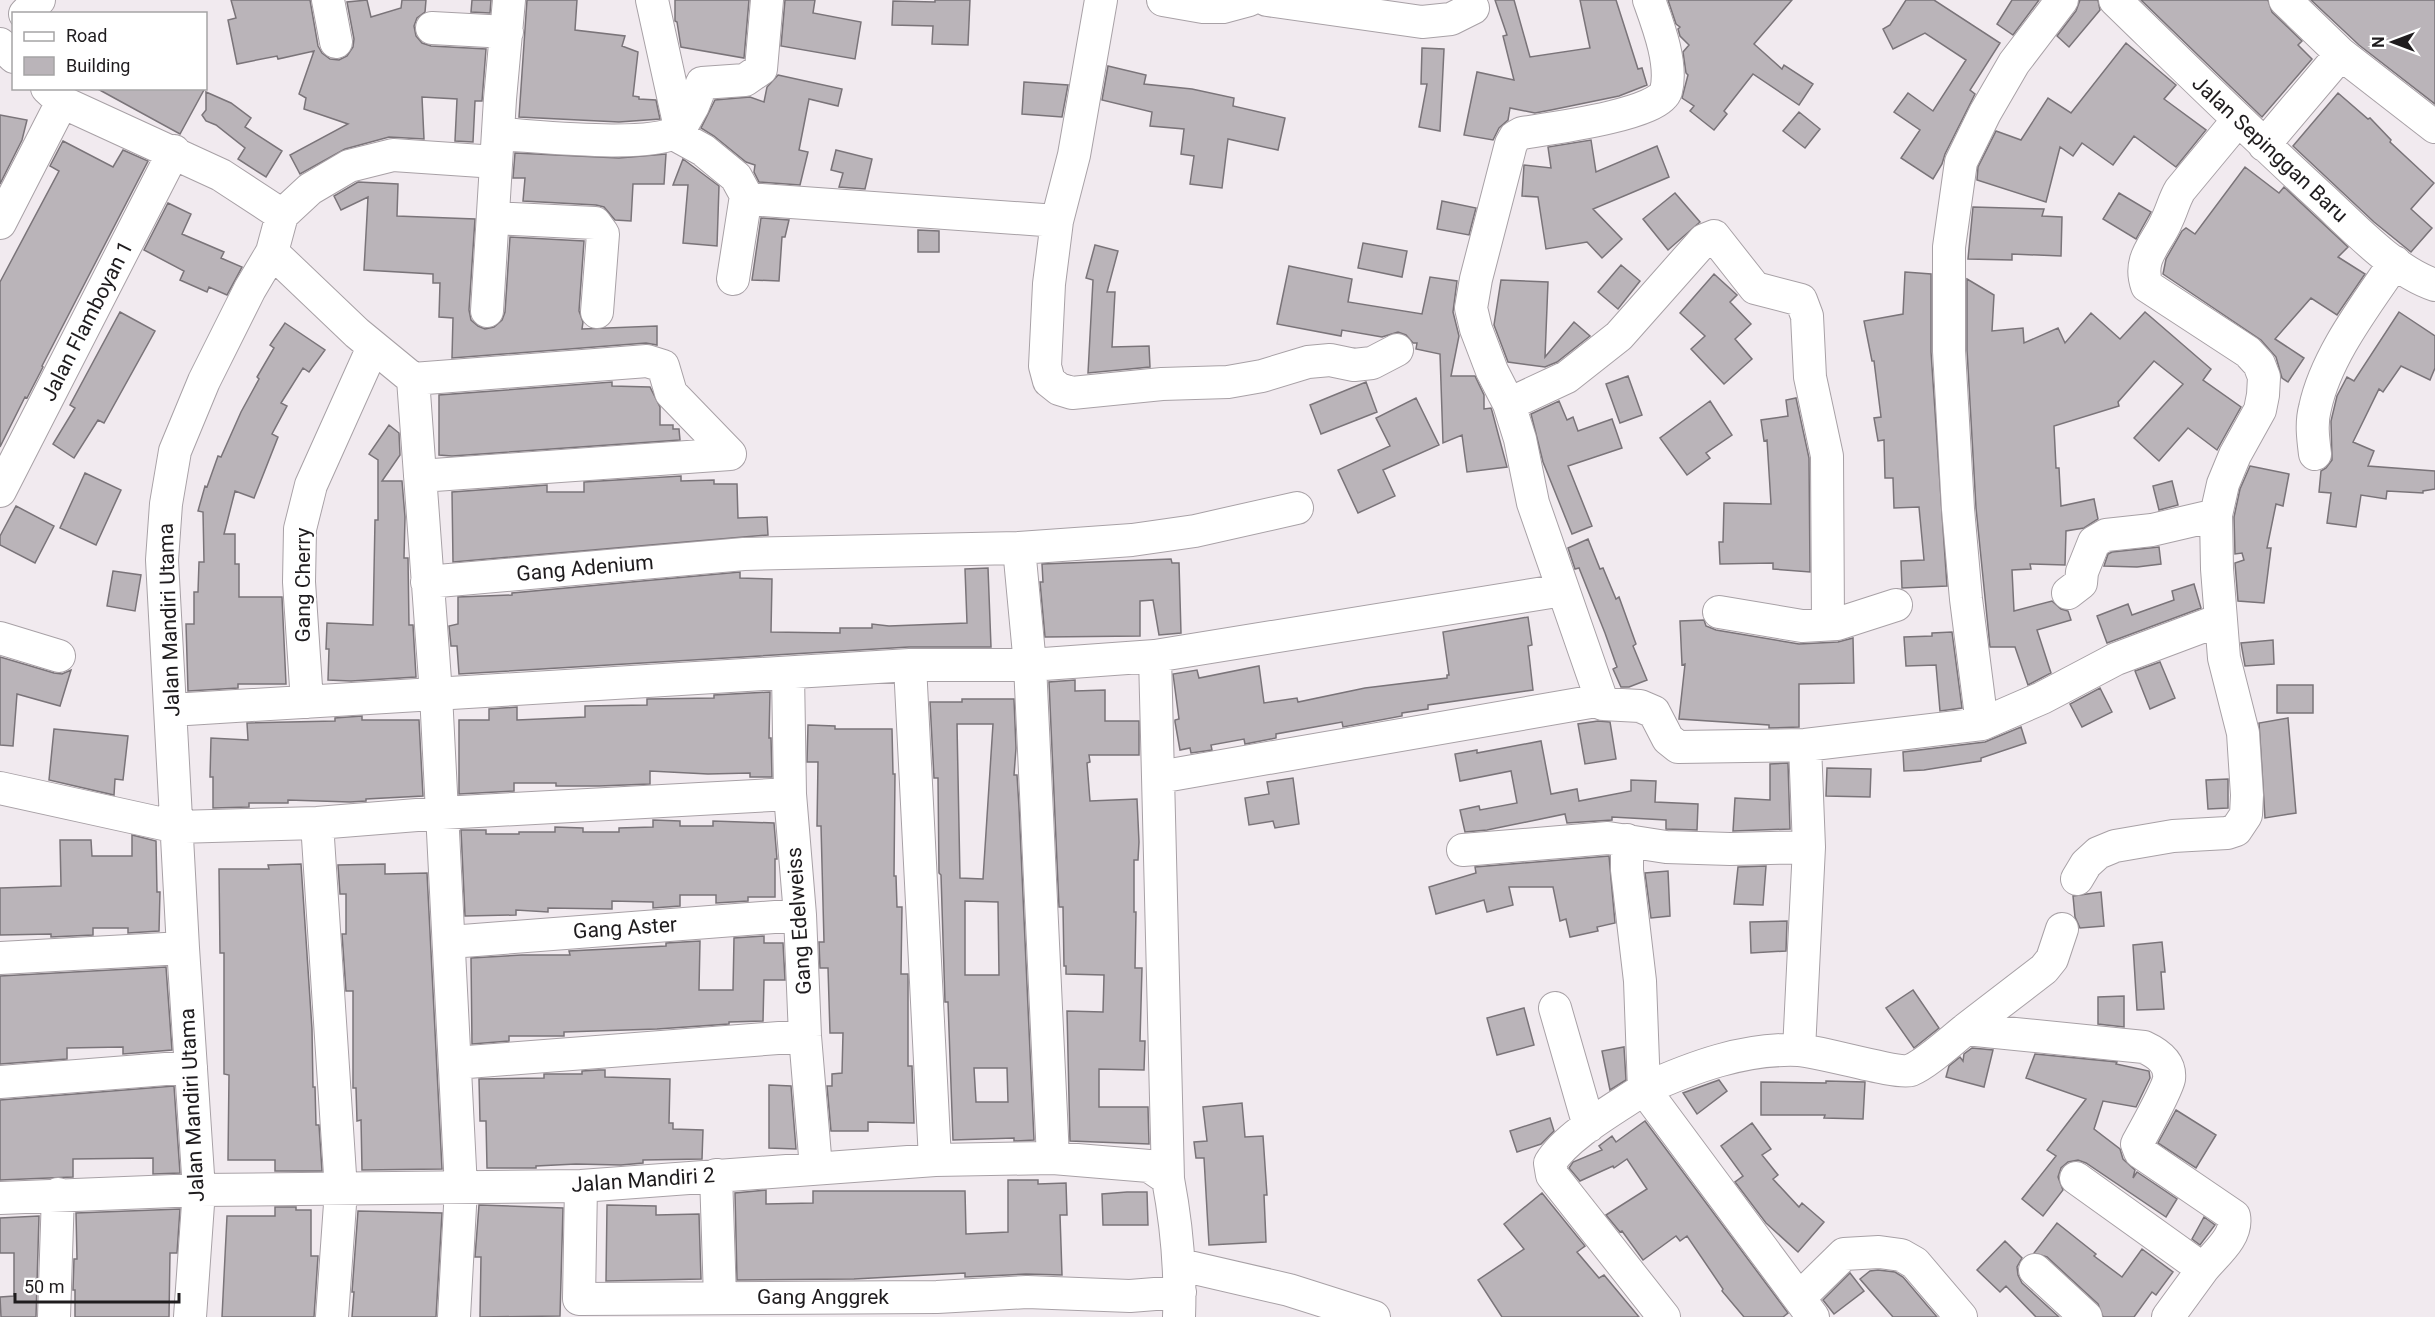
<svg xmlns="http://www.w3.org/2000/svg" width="2435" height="1317" font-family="Roboto,sans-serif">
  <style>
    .building { fill: #bab4b9; stroke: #7a7479; stroke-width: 1.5; fill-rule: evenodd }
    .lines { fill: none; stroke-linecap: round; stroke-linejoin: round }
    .minor-casing { stroke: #a8a1a6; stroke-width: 34 }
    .minor { stroke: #fff; stroke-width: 32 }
    .labels { text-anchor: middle; stroke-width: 4.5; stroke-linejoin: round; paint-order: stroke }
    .street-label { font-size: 21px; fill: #1f1c1e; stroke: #fff }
  </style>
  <rect width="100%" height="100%" fill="#f1eaef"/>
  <path class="building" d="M231,0H310L318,46L322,53L330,59L339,60L347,56L353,47L354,39L347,2L367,0L371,17L401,8L402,0H426L425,12L417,18L414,26L416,36L422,43L431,46L486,49L482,101H475L473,142L455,141L457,99L422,97L424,139L389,137L345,149L300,174L290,155L348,124L304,109L306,98L299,94L314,51L278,59L277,56L237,64L228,20L236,18Z
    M472,0H491L490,13L471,12Z
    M527,0H577L575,30L625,36L622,46L638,52L633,96L639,97V99L656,100L660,119L619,122L519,117Z
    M675,0H749L744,58L681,47L677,22L675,21Z
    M785,0H815L813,13L861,22L855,59L781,46Z
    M935,0H970L968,45L932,44L933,26L892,25L893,1L935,2Z
    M1495,0H1514L1530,57L1590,48L1580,0H1616L1638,69L1642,68L1647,85L1619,96L1551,110L1535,113L1510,108L1508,120L1499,128L1493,140L1464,135L1477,72L1514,80L1503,36L1507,35Z
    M1668,0H1792L1754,44L1782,69L1784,65L1813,84L1799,105L1753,74L1724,111L1727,114L1714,130L1690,111L1694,106L1682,98L1688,75L1686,73L1683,52L1689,45L1680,36L1678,29L1680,27L1676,24Z
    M1906,0H1934L2000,43L1970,90L1975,94L1945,154L1942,164L1933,179L1901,158L1920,130L1894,112L1908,93L1933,111L1966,60L1925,33L1893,49L1883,29L1890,25Z
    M2012,0H2039L2013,35L1997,24Z
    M2080,0H2098L2100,10L2069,47L2057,36L2076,11Z
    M2141,0H2268L2272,12L2302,41L2298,45L2312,59L2262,117Z
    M2311,0H2435V104L2359,45Z
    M2126,43L2176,85L2164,99L2206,130L2176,167L2134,136L2113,165L2082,143L2073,156L2060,147L2046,202L1977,180L1978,167L1996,131L2021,140L2048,98L2071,113Z
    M1422,48L1444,49L1440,131L1419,127L1427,84H1421Z
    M1108,66L1146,75L1144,84L1192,89L1234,98L1233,106L1285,118L1278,150L1228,139L1222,188L1190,184L1194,156L1181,154L1184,129L1150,126L1152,112L1102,100Z
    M778,75L842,89L838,106L809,99L799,150L808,152L800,185L759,182L754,172L755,165L746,162L714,136L701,128L715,100L750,97L764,102L767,87Z
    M1024,82L1068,85L1062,117L1022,114Z
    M96,88H205L180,134Z
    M206,92L231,103L251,118L245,127L282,151L266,177L238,159L245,148L216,125L206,121L202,115L206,110Z
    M2338,93L2368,119L2370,118L2391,140L2390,142L2434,183L2411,209L2432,228L2411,252L2374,222L2293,146Z
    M1799,112L1820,129L1805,148L1783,131Z
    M0,115L27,120L22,140L0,184Z
    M1591,140L1596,172L1657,146L1669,177L1593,209L1622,239L1602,258L1587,242L1546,249L1538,197L1522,196L1524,165L1551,168L1548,147Z
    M63,141L113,167L123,150L148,161L42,366L43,367L27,398L25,397L0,447V282L59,171L50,166Z
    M836,150L872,159L865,189L839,187L843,173L831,170Z
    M515,153L619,158L666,154L664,184H633L631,221L615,220L604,207L596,205L523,201L525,178H513Z
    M683,159L719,186L717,246L683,243L688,185H673Z
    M2245,167L2279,193L2284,187L2348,247L2338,257L2365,274L2337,315L2311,298L2275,339L2304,358L2288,382L2282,378L2276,357L2261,340L2163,274L2166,259L2182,231L2186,228L2195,234Z
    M358,182L398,184L397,216L475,219L469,310L471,320L478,326L485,329L494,327L502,320L505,312L510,237L584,241L579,311L583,322L582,329L657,326V345L646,343L452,358L453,318L439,317L440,283H433V274L364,270L368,197L341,210L334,196Z
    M1675,193L1700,222L1668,250L1643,219Z
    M2119,193L2151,212L2136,239L2103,219Z
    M1442,201L1476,208L1469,235L1437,229Z
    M168,203L191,214L182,234L224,252L221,258L242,267L227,295L209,287L207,292L180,280L184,271L144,250Z
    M1973,207L2044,209L2042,216L2062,217L2061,256L2012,254V260L1968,259Z
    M761,218L789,220L785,237H782L779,281L752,280Z
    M918,230L939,231V252H918Z
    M1363,243L1407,251L1402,277L1358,268Z
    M1095,245L1118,251L1107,292H1115L1112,347L1149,346L1150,367L1088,373L1093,280L1086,278Z
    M1621,265L1640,281L1618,309L1598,292Z
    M1289,266L1352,279L1348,302L1422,314L1430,277L1457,281L1453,312L1459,336L1451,376H1475L1484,395V409L1491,408L1492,411L1507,467L1467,472L1462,435L1443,443L1440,354L1416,349L1417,343H1413L1406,335L1398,332L1382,337L1342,330L1341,336L1277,324Z
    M1905,272L1931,274V352L1947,586L1902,588L1901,561L1924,560L1919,507L1894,508L1893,478H1885L1884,440L1878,441L1874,418L1881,417L1874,361H1872L1864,321L1903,314Z
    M1714,274L1737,295L1730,302L1751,324L1735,339L1752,359L1724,384L1691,349L1705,336L1680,313Z
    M1967,279L1994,295L1992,331L2023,328L2024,343L2058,328L2065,343L2091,313L2120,339L2145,312L2211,369L2203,380L2241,407L2217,450L2188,428L2159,461L2134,438L2183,384L2154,361L2118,402L2119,406L2054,426L2056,468H2059L2061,506L2094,499L2098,519L2084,528L2066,531L2065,565L2030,564L2031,569L2012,570L2014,611L2052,601L2061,609L2068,611L2071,620L2037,630L2051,673L2028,685L2015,647H1990L1976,508L1967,350Z
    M1501,280L1548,282L1545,357L1574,322L1590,336L1557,362L1545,367L1508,362L1494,325Z
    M120,312L155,331L104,423L98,420L74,458L53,444L75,408L70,405Z
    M2399,312L2435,336V368L2430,380L2401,366L2383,392L2379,389L2353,442L2374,451L2368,466L2435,471V489L2423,491V493L2387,491L2386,499L2361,495L2356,527L2327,523L2331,493L2319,492L2321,471L2326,468L2332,460L2331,421L2337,396L2347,377L2354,381Z
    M285,323L325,350L309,372L303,368L281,403L287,406L272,434L278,437L254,498L235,491L224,534H235V564H239V597H282L286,684H238V688L188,691L186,624H194V592H198L199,562H204L203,512L198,511L205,486L207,487L218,456L221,457L241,412L259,379L257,377L274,348L270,345Z
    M1628,376L1642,415L1620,423L1606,384Z
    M612,382V386L650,387L660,407V425H673V429H679L680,440L452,456L439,455V395Z
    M1366,382L1377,412L1321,434L1310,405Z
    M1416,398L1439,445L1383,470L1395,496L1358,513L1338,470L1390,446L1376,418Z
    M1796,398L1809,458L1810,572L1773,569V563L1720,564L1719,542H1723L1724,503L1771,504L1767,440L1764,441L1761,420L1788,416L1786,400Z
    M1559,401L1567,420L1573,417L1578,431L1612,419L1622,448L1568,466L1592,526L1572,534L1543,462L1531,414Z
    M1710,401L1732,435L1706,453L1710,458L1687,475L1660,438Z
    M389,425L399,433L400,455L382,481H402L405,517L404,558H408L409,625H413L416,677L351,681L328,680L329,649H326L327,623L373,625L375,520H378V460L369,454Z
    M2250,466L2289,474L2283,506L2276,504L2267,548H2271L2264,603L2238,601L2235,563L2244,560L2242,553L2235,554L2234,517L2240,489Z
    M85,473L121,490L96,545L60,528Z
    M681,476V481L714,480V484H737L738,518L767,517L768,535L453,562L452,492L547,485V492H584V482Z
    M2172,481L2178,505L2159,510L2153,486Z
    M16,506L54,526L35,563L0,545V536Z
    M1588,539L1600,569L1603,568L1616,599L1619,597L1636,644L1633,646L1647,680L1629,687H1621L1613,669L1617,667L1605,633L1579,568L1575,569L1568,548Z
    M2159,547L2161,564L2137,567L2104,566L2108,554L2112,552Z
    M1171,559L1172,563H1179L1181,633L1159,635L1153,600L1140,601V636L1045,637L1040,582H1043L1042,564Z
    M988,568L991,647H909L459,674L457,646H451L449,626L458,624V597L512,595V593L740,572V578L772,579L771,632L840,633V628H872V624L889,626L967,623L965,569Z
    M113,571L141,575L135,611L107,606Z
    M2194,584L2201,608L2107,643L2097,616L2128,604L2132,615L2174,600L2172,591Z
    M1528,617L1532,645L1528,646L1533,690L1428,705V709L1402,713V716L1343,727L1342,722L1276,734V738L1245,744L1244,739L1211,745L1212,750L1191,753L1190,748L1180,750L1175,722V720L1179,719L1173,674L1197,670L1199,678L1259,666L1264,703L1297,698L1298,702L1365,688L1447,678V675H1449L1443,632Z
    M1704,620L1706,626L1716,630L1799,644L1838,642L1853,638L1854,683L1799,684V727L1769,728V725L1679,719L1685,664L1682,665L1680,621Z
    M1952,632L1962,708L1940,711L1936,665L1906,666L1904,637L1932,636V633Z
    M2273,640L2274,664L2245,666L2241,643Z
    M0,657L54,673L62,674L71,670L60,706L17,694L13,746L0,745Z
    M2160,662L2175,698L2150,709L2135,671Z
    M1075,680V691L1105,690V721H1139V755H1089L1090,762L1087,763L1090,801L1137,799L1139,842L1138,860H1134V912H1136L1135,968H1142L1140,1041H1145L1144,1070L1099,1069V1107H1148L1149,1144L1070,1141L1067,1011L1103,1012L1104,975L1066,974V966H1064L1063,907H1059L1049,682Z
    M2277,685H2313V713H2277Z
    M2100,688L2112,712L2082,727L2070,704Z
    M770,692L769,738H771L772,777H750V773L708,774L650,771V784L599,786H556V783H514V791L459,794V720H489V709L517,707V720L585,717V706L647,705V699L714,698V695Z
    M962,699H1014L1016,748L1014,775H1017L1019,807L1034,1140L1014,1141V1138L953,1140L948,1002H945L941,875L939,873L938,778H934L930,702H962ZM957,724H993L983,879L960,878ZM965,901L998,902L999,975H965ZM974,1068H1007L1008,1102H976Z
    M362,716V720H419L423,796L366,799V801L350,802L288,800V803H249V807L213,808V777H210L211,738L248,740L247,723L335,721V718Z
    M2288,718L2296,813L2265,818L2259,723Z
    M1598,721L1610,722L1616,759L1585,764L1578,724Z
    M808,725L835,726V729H892L893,774H895L894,876H896L897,907H902L901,974H908V1066H912L914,1123L868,1122V1131H831L827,1086H832V1074L842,1073L843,1033H830L828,968H820L819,942H824L821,826H817L818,762H807Z
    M2021,727L2026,743L1981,758V761L1924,770L1904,771L1903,752L1985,742Z
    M54,729L128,736L123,780L115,779L114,795L49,780Z
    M1541,741L1551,794L1577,789L1579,801L1631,791V780L1656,781L1655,802L1698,804L1697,830L1666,829V820L1612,817V820L1567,823L1565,814L1487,830L1465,832L1460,810L1479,806L1480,810L1517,803L1511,771L1460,781L1455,754L1477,750V753Z
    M1788,763L1790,829L1733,831L1735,798L1770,800V764Z
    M1827,768L1871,769L1870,797L1826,796Z
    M1293,778L1299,824L1275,828L1273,821L1249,825L1245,798L1269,794L1267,782Z
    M2228,779V808L2208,809L2206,780Z
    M653,820L680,821V826H713V821L774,823L777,859H775V897H748V901L716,903V895H680V906L653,908V902L612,901V909L548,908V912L516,910V915L465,916L461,830H486V834H519V832H555V827L583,828V832H619V828L653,827Z
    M132,835L156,841L157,892H160L159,931L128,933V928H93V935L51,937V934L0,935V888L61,886L60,840H91L92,856H132Z
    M1609,856L1615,923L1597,927L1598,931L1570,937L1566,919L1560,921L1553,887H1509L1513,905L1487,912L1484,900L1436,914L1429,887L1476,873L1475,867Z
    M301,864L312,1029L313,1087H315L316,1125H319L322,1171H275V1160H228L229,1075L224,1074V953H220L219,869H269L268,865Z
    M385,864V874L427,873L442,1169L362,1170L361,1120L357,1121L356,1088H353V991H346L342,934H346V894H340L338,865Z
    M1766,866L1763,905L1734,904L1738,867Z
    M1668,871L1670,916L1651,918L1645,873Z
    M2101,892L2104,926L2080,928L2075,917L2073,896Z
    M1787,921L1786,951L1751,953L1750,922Z
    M764,936V943H783L785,980H764L763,1021L729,1022V1024L657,1029L564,1032V1036H509V1041L472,1044L471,958L522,955H570L569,951L666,946V943L700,941L699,990H733L734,938Z
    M2162,942L2165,972H2161L2164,1009L2137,1010L2133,945Z
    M166,967L172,1050L123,1054V1047L67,1048V1059L0,1064V976Z
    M1913,990L1939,1028L1914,1048L1886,1008Z
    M2124,996V1027L2098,1024V997Z
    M1524,1008L1534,1045L1497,1055L1487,1018Z
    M1624,1047L1626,1080L1610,1090L1602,1051Z
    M1972,1048L1993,1050L1984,1087L1946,1077L1949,1066L1960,1057L1963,1061L1964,1054Z
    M2035,1054L2117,1062L2116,1064L2149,1071L2150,1078L2136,1107L2103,1101L2094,1129L2120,1149L2123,1159L2135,1170L2133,1178L2137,1172L2177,1199L2166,1217L2086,1163L2078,1160L2068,1162L2061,1168L2058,1177L2063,1190L2043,1216L2022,1199L2056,1156L2047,1150L2086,1099L2026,1078Z
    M599,1070H605V1077L670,1079L669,1123H673V1129L703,1130L702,1159L643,1160V1163L621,1165L576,1164L536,1166V1168H487L486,1121H480L479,1079L544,1078V1074H582V1071Z
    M1719,1080L1727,1091L1697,1114L1683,1093Z
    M1826,1081L1865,1082L1863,1119L1824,1118L1825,1115H1761V1082L1826,1083Z
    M769,1085L791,1086L796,1149L769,1148Z
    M174,1086L180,1173L153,1174V1158L73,1159V1177L0,1180V1100Z
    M1242,1103L1245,1137L1263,1136L1267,1195H1264L1266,1242L1209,1245L1204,1158H1196L1194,1142L1207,1141L1203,1107Z
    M2176,1110L2216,1135L2196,1168L2158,1143Z
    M1550,1118L1554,1131L1541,1144L1517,1152L1510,1131Z
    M1645,1121L1788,1313L1783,1317H1744L1722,1291L1723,1289L1687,1236L1680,1241L1676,1236L1643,1260L1622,1231L1620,1232L1606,1215L1647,1189L1627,1159L1614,1168L1613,1166L1580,1181L1569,1168L1573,1162L1602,1150L1599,1146L1612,1136L1616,1142Z
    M1752,1123L1771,1149L1762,1155L1778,1175L1773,1179L1799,1207L1802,1203L1824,1222L1798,1252L1766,1223L1735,1182L1743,1176L1721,1146Z
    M1008,1180H1038V1184L1066,1183L1067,1215H1060L1062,1275L1026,1274L965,1277V1273L854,1279L737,1280L735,1193L766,1190V1204L813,1203V1191H965L966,1234L1008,1232Z
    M1127,1192H1147L1148,1225H1103L1102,1194Z
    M1542,1193L1585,1246L1577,1252L1599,1278L1604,1275L1639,1317H1502L1478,1280L1524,1249L1504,1224Z
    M479,1205L563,1208L560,1316L480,1317L481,1257H475Z
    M607,1205L656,1206V1215L699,1214L701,1279L606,1281Z
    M275,1207H296V1210H311V1256H318L314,1317H222L227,1216H275Z
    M180,1209L177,1253H170L169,1317H75V1290H73L74,1259H77L76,1213Z
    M358,1211L442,1213L436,1317H352L354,1292H352Z
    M39,1216L36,1317H1L0,1297L14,1296V1253H0V1218Z
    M2204,1217L2215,1225L2200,1245L2192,1239Z
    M2057,1223L2096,1254L2094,1256L2122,1277L2142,1249L2173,1272L2156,1295L2152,1292L2134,1317H2103L2098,1304L2047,1257L2034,1253Z
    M2005,1241L2022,1258L2017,1267L2018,1275L2022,1283L2059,1317H2036L2006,1286L2000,1292L1977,1270Z
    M1878,1270L1895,1272L1903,1277L1937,1317H1893L1860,1279L1870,1271Z
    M1850,1273L1864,1291L1834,1314L1823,1300Z"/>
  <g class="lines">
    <g class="minor-casing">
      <path id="minor" d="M328,0L336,42
        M1101,0L1074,155L1057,221L1049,284L1045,366L1049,381L1059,389L1072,393L1162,384L1228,382L1262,376L1308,362L1330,360L1354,365L1372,363L1397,350
        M1163,0L1203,7H1223L1249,0
        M1267,0L1422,22L1451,19L1473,8
        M1649,0C1658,25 1673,64 1666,91C1659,115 1547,129 1522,133L1515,137L1511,144L1476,279L1471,308L1476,329L1492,371L1509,404L1520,439L1533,503L1603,704L1640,706L1654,712L1668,739L1678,747L1805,745L1982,724L2042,698L2116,659L2220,620
        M2115,0C2184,67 2252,134 2323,199C2354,228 2395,272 2435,285
        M2285,0L2341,54L2435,127
        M25,14L39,0
        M432,28L507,32
        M0,44L14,57
        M47,88L62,102L221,175L282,215L272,252L250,289L204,381L175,451L166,504L162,560L183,948L199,1190L190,1317
        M679,131L693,106L702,83L745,80L761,69L767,0
        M498,134C537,136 649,149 679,131V123L652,0
        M674,134L703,150L736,177L748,199
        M2264,145L2341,54
        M282,215L310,189L349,166L393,155L496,162
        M493,218L595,223L603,234L597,312
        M0,223L62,102
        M272,252L357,333L413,379L436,694L461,1188L454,1317
        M733,279L745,202L748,199L1057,221
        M487,311L500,99L509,0
        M413,379L647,361L663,366L671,393L730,454
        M1509,404L1567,377L1619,336L1704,240L1714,236L1755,288L1801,300L1807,316L1810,377L1827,456L1828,624
        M2315,454C2313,438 2311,423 2315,408C2326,356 2366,305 2395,262
        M420,476L730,454
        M0,491L174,151
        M1019,548L1030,665L1155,656L1563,590
        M427,582L744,554L1019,548L1132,540L1195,531L1297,508
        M2068,593L2081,583L2082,572L2094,542L2106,535L2152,530L2216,515
        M1719,612L1802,626L1837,624L1896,605
        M0,638L59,656
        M1155,656L1168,1179
        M910,665L935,1160
        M788,673L790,794L800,915L805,1036L816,1168
        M307,702L299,582L300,529L311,485L373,347
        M171,710L910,665H1030L1053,1158
        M1982,724L1966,599L1958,509L1949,351V247L1961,162L1985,113L2014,63L2062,0
        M1159,777L1596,701L1603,704
        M0,788L177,827L317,823L442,813L790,794
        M317,823L341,1190L332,1317
        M1627,840V870L1640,981L1644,1089C1616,1108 1567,1135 1550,1163L1552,1175L1664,1317
        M1463,850L1608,838L1666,847L1730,849L1809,847
        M2077,879L2086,864L2098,853L2115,846L2173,836L2227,833L2236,830L2246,815L2247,795L2243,733L2224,658L2217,569L2216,515L2223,484L2235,455L2260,410L2263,395L2264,377L2259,364L2248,352L2147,286C2137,258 2157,244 2167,220C2172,210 2174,200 2180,190L2238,120
        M450,942L800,915
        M0,958L183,948
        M1555,1008L1589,1126
        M1966,1029L2044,969L2052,959L2062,929
        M1799,1050L1809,847L1805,745
        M455,1063L805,1036
        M0,1082L191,1067
        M716,1175L720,1298
        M2076,1178L2203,1269L2168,1317
        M581,1186L579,1299L937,1297L1027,1292L1130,1296L1180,1292
        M0,1198L199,1190L581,1186L935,1160L1053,1158L1149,1166L1168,1179C1177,1227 1181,1268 1179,1317
        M1181,1265L1289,1290L1374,1317
        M2035,1270L2086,1317
        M1799,1298L1844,1254L1879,1252L1901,1255L1915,1263L1961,1317
        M54,1317L58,1194
        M1813,1317L1644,1089C1693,1067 1744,1048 1798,1050C1820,1051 1898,1075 1911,1070C1926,1064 1952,1040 1966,1029L2144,1047C2157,1053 2171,1062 2169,1079C2167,1090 2144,1131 2137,1144L2140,1152L2234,1216C2238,1237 2215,1254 2203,1269"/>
    </g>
    <use href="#minor" class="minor"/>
  </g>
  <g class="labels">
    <g class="street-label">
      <text transform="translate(2270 149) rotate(43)" y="7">Jalan Sepinggan Baru</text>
      <text transform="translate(87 321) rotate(-63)" y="7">Jalan Flamboyan 1</text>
      <text transform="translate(585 568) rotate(-5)" y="7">Gang Adenium</text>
      <text transform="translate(303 585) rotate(-90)" y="7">Gang Cherry</text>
      <text transform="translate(169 620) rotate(-92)" y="7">Jalan Mandiri Utama</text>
      <text transform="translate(799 921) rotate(-94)" y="7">Gang Edelweiss</text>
      <text transform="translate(625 928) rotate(-4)" y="7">Gang Aster</text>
      <text transform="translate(192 1105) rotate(-93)" y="7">Jalan Mandiri Utama</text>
      <text transform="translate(643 1180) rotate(-4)" y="7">Jalan Mandiri 2</text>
      <text x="823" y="1304">Gang Anggrek</text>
    </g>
  </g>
  <rect x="12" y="12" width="195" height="78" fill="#ffffff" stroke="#a5a4a5" stroke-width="1.5"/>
  <rect x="24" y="32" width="30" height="9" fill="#ffffff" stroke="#a5a4a5" stroke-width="1.5"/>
  <text x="66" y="42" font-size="18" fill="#1f1c1e">Road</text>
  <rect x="24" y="57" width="30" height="18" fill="#bab4b9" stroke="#a5a4a5" stroke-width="1.5"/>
  <text x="66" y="72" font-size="18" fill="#1f1c1e">Building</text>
  <g transform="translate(2393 42) rotate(270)" stroke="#ffffff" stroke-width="4.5" paint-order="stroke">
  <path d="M0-4.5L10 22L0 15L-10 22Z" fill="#1f1c1e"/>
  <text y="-9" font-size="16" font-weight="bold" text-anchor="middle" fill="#1f1c1e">N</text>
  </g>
  <path d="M15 1293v9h164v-9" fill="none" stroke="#1f1c1e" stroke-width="3"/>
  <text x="24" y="1293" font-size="18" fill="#1f1c1e" stroke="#ffffff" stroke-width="4.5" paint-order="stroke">50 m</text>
</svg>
